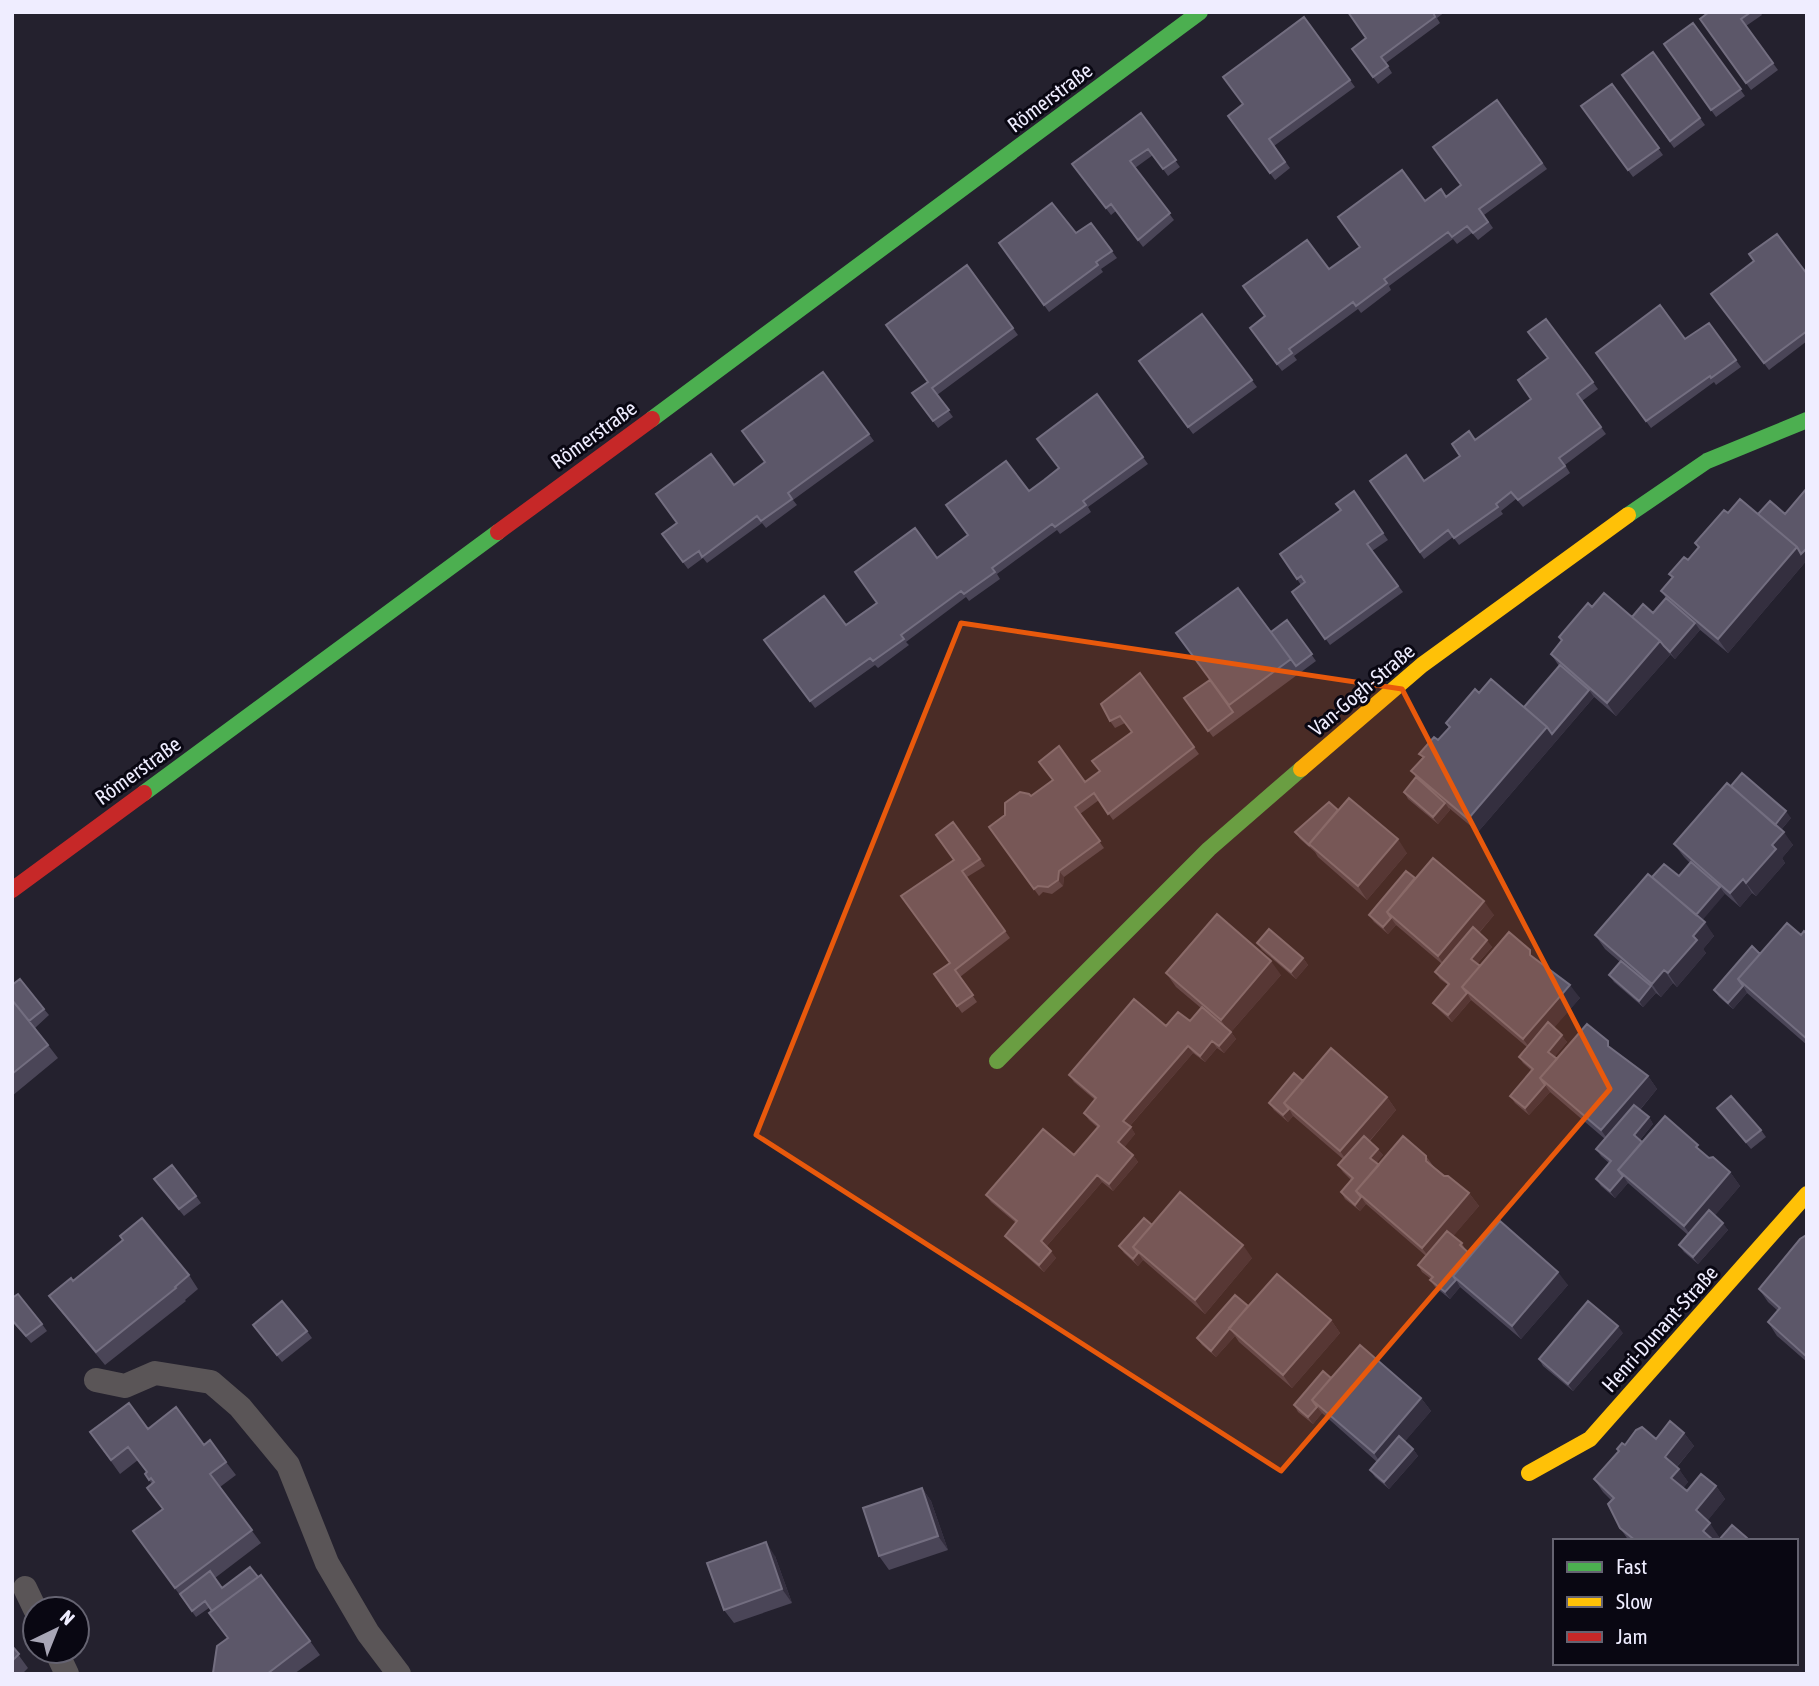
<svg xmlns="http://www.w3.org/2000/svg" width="1819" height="1686" font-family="'Asap Condensed',sans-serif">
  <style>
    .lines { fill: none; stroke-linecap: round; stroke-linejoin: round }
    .lane { stroke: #5a5557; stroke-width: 24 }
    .fast { stroke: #4caf50; stroke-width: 16 }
    .slow { stroke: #ffc107; stroke-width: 16 }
    .jam { stroke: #c62828; stroke-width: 16 }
    .wall { fill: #4a4557 }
    .shaded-wall { fill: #342f3f }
    .building { fill: #5c5769; stroke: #736e80; stroke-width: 2 }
    .marked { fill: #e8590c; fill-opacity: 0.2; stroke: #e8590c; stroke-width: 5; stroke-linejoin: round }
    .labels { text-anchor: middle; stroke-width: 6; stroke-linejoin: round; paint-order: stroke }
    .street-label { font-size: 21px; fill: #efedff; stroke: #090712 }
  </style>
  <rect width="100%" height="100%" fill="#24212e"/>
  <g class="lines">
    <path class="lane" d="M96,1380L125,1386L155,1373L211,1382L240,1407L288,1465L327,1563L368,1633L399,1674
      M25,1588L35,1609
      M56,1651L67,1674"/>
    <path class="fast" d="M652,419L1200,12
      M1628,515L1707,461L1807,420
      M144,793L498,532
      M997,1061L1209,849L1301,769"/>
    <path class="slow" d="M1301,769L1422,665L1628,515
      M1529,1473L1590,1439L1807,1194"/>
    <path class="jam" d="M498,532L652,419
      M12,890L144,793"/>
  </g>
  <path class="wall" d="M1348,12H1445L1437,18L1440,23L1386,63L1392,73L1378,84L1352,49L1366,38Z
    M1709,12H1760L1762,15L1746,26L1778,70L1751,90L1700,19Z
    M1304,17L1355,87L1274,146L1290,168L1275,180L1228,116L1243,104Z
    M1693,23L1745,96L1716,117L1664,44Z
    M1653,52L1705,125L1674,148L1622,75Z
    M1612,84L1663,155L1633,177L1581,106Z
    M1497,100L1547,169L1484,215L1493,228L1478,240L1472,233L1457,244L1453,239L1389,286L1391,290L1361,313L1358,309L1294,356L1297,360L1282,371L1250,328L1425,201L1446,197L1461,185Z
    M1141,113L1180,167L1168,176L1153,155L1135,168L1174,220L1143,247L1116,211L1111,215L1072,164Z
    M1091,223L1117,258L1101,269L1103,272L1049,312L999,243L1076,233Z
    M1754,261L1807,274V341L1769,370L1711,294Z
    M967,265L1018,335L937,395L953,417L938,428L912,393L928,382Z
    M1202,314L1257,387L1193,434L1139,361Z
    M1546,319L1598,389L1582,401L1606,434L1565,465L1570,473L1523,507L1516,499L1501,511L1503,514L1459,545L1453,537L1424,559L1370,481H1424L1460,456L1475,440L1531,399L1548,358Z
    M1709,323L1741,367L1716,385L1714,382L1651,428L1596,353L1685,339Z
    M823,372L874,441L793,500L797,505L766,528L762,523L707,563L703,558L688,569L667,541L677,523L734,485L765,462Z
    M1097,394L1148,464L1088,507L1091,512L1060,534L1057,530L997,574L1000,579L969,601L966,597L906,642L909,645L878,668L875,665L815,708L764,640L846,625L1029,491L1059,469Z
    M1354,491L1388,540L1372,551L1403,592L1330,645L1292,592L1301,585L1280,554L1341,511Z
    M1728,513L1807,560L1728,653L1699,629L1700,630L1675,659L1669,653L1670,655L1616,716L1593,696L1594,697L1478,832L1449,808L1450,810L1438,824L1408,799L1404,792L1416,777L1411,771L1423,758L1419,754L1438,740L1449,728L1446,723L1479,693L1524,707L1559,666L1551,654L1562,641L1559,637L1592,607L1632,617L1653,613L1666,598L1661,591L1672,578L1669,574L1688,560L1698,548L1695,543Z
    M1287,620L1316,661L1213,737L1184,698L1289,657Z
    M1140,673L1199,754L1113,820L1099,800L1080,814L1104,848L1064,877L1063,886L1052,894L1043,892L1039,896L989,827L1031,796L1085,782L1100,772L1131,732L1125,723L1115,728L1110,721Z
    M1731,786L1791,818L1781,830L1793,845L1782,858L1785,863L1756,896L1752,893L1740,907L1724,893L1702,920L1714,936L1703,949L1706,953L1677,987L1673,983L1661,997L1656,993L1643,1007L1614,982L1609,975L1620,962L1605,949L1595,935L1652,877L1679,876L1690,863L1684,857L1674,844Z
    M953,822L985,866L967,877L1010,938L960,977L977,1002L962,1013L934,974L950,963L954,860Z
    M1295,832L1407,853L1367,900L1318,857L1315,852L1300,839Z
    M1415,878L1494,915L1479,933L1492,947L1477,964L1480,966L1537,960L1580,998L1554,1027L1567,1042L1554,1057L1557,1059L1615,1051L1648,1076L1657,1089L1640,1110L1649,1117L1653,1124L1640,1140L1642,1142L1705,1155L1730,1172L1740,1186L1715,1215L1728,1230L1698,1264L1684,1252L1679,1245L1688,1235L1628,1183L1615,1198L1601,1186L1596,1179L1609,1163L1601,1156L1596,1149L1605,1139L1550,1092L1529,1115L1515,1103L1510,1096L1532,1071L1523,1063L1519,1057L1527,1047L1471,1000L1452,1022L1438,1009L1433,1003L1448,985L1440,979L1435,972L1442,964L1396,925L1388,934L1374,922L1369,915Z
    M1807,934V1045L1747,993L1733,1009L1719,997L1714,990L1760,954L1801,935Z
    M1257,943L1303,958L1308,965L1296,979L1262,950Z
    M1166,973L1281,975L1231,1032L1236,1039L1224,1053L1217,1048L1205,1062L1193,1053L1130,1126L1135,1134L1124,1147L1133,1155L1138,1162L1113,1191L1102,1182L1046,1247L1056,1258L1044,1272L1010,1242L1005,1236L1016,1223L991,1202L986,1195L1074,1155L1098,1128L1089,1120L1084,1113L1095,1100L1074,1082L1069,1075L1166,1026L1190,1021L1201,1008L1176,987Z
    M12,985L44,1009L49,1015L35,1028L58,1058L12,1096Z
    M1303,1081L1387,1097L1396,1110L1370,1141L1383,1155L1376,1163L1379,1165L1426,1156L1434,1167L1469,1193L1479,1206L1453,1236L1462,1243L1466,1251L1471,1255L1568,1285L1521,1339L1460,1287L1450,1299L1435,1287L1430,1280L1431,1279L1422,1272L1418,1265L1426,1256L1366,1204L1360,1211L1345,1199L1341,1192L1351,1180L1343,1172L1338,1165L1343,1159L1293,1116L1288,1122L1274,1110L1269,1103Z
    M1717,1108L1761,1130L1766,1137L1751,1149Z
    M154,1179L196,1196L201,1203L184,1216Z
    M1152,1225L1252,1258L1205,1314L1143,1260L1138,1266L1124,1253L1119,1246Z
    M1807,1237V1362L1777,1336L1768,1322L1778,1311L1768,1302L1759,1289Z
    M189,1275L198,1289L185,1300L186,1301L105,1365L59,1309L49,1296L73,1281Z
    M12,1298L42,1324L47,1331L31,1343L12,1321Z
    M1248,1306L1331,1320L1340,1333L1292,1388L1239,1342L1235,1336L1216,1357L1202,1345L1197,1338Z
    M307,1331L312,1338L282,1362L258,1332Z
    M1623,1333L1573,1391L1543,1366L1539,1359Z
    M1331,1378L1421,1398L1431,1411L1405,1441L1413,1449L1418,1456L1389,1489L1375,1477L1370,1470L1377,1462L1322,1413L1313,1424L1298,1412L1294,1405Z
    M148,1429L204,1445L226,1462L236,1475L220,1487L261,1543L215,1578L222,1588L310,1641L320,1655L294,1674H214L228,1638L209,1608L196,1617L143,1545L163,1509L152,1484L145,1474L147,1473L138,1460L120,1474L90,1432Z
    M1684,1433L1694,1446L1677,1467L1688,1482L1683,1488L1687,1491L1716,1486L1725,1499L1707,1521L1719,1537L1716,1541H1629L1620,1528L1612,1501L1603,1492L1594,1479L1656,1439Z
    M922,1488L931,1501L948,1550L889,1570L879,1556Z
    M775,1556L792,1603L734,1623L724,1610Z
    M12,1646L28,1668L22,1674H12Z"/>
  <path class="shaded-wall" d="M1797,547L1807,548V560L1728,653L1718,639Z
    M1695,623L1700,630L1675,659L1670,652Z
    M1660,641L1670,655L1616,716L1607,703Z
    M1589,690L1594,697L1478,832L1468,819L1547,727Z
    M1445,803L1450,810L1438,824L1433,817Z
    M1786,811L1791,818L1779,832L1774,825Z
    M1784,832L1793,845L1782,858L1785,863L1756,896L1746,883L1772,845Z
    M1398,839L1407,853L1367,900L1358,886Z
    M1059,871L1064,877L1063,886L1058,880Z
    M1743,879L1752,893L1740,907L1730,893Z
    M1720,887L1725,894L1700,923L1695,916Z
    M1484,901L1494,915L1447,969L1438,956Z
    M1391,918L1396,925L1388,934L1383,927Z
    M1705,922L1714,936L1703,949L1706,953L1677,987L1668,973L1693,936Z
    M1487,940L1492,947L1476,965L1471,959Z
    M1303,958L1308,965L1296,979L1291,972Z
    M1271,961L1281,975L1231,1032L1236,1039L1224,1053L1219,1046L1230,1033L1221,1020Z
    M1664,970L1673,983L1661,997L1652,984Z
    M1570,985L1580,998L1533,1052L1523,1039Z
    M1651,986L1656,993L1643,1007L1639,1001Z
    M1743,986L1747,993L1733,1009L1728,1003Z
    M1467,993L1471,1000L1452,1022L1448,1015Z
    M1562,1035L1567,1042L1553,1059L1548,1052Z
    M1212,1041L1217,1048L1205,1062L1200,1056Z
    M1188,1046L1193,1053L1128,1128L1123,1121Z
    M1648,1076L1657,1089L1611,1144L1601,1130Z
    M1545,1085L1550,1092L1529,1115L1525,1108Z
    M1387,1097L1396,1110L1349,1164L1340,1151Z
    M1289,1109L1293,1116L1288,1122L1283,1115Z
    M1649,1117L1653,1124L1639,1141L1634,1135Z
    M1131,1127L1135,1134L1123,1149L1118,1142Z
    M1378,1149L1383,1155L1375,1165L1370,1158Z
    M1133,1155L1138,1162L1113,1191L1109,1184Z
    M1730,1172L1740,1186L1694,1240L1684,1226Z
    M1097,1175L1102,1182L1045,1248L1041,1241Z
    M1623,1176L1628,1183L1615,1198L1610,1191Z
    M1469,1193L1479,1206L1432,1261L1422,1248Z
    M1361,1197L1366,1204L1360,1211L1355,1205Z
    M1723,1223L1728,1230L1698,1264L1693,1257Z
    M1243,1245L1252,1258L1205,1314L1195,1300Z
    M1051,1251L1056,1258L1044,1272L1039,1265Z
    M1138,1253L1143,1260L1138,1266L1133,1259Z
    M1558,1272L1568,1285L1521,1339L1512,1326Z
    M1456,1280L1460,1287L1450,1299L1445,1292Z
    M1331,1320L1340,1333L1292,1388L1283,1375Z
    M1618,1326L1623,1333L1573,1391L1568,1384Z
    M1230,1329L1235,1336L1216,1357L1211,1351Z
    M1421,1398L1431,1411L1383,1467L1374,1453Z
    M1317,1407L1322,1413L1313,1424L1308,1417Z
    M1684,1433L1694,1446L1674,1470L1665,1457Z
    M1413,1449L1418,1456L1389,1489L1384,1482Z
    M1679,1469L1688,1482L1681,1491L1671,1478Z
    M1716,1486L1725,1499L1705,1524L1696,1510Z
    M922,1488L931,1501L948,1550L938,1536Z
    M1710,1523L1719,1537L1716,1541H1709L1703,1531Z
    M766,1542L775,1556L792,1603L782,1589Z"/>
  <path class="building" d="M1348,12H1433L1435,17L1381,57L1388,66L1373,77L1352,49L1366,38Z
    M1709,12H1751L1741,19L1773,63L1746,83L1700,19Z
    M1304,17L1350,80L1269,139L1285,162L1270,173L1228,116L1243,104L1223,77Z
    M1693,23L1741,89L1711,110L1664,44Z
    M1653,52L1700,118L1670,141L1622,75Z
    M1612,84L1659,148L1628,170L1581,106Z
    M1497,100L1542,163L1479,209L1488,222L1473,233L1467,226L1452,237L1448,232L1384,279L1387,283L1356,306L1353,302L1289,349L1292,353L1277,364L1250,328L1265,316L1243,286L1307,240L1329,269L1360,247L1338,217L1402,170L1425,201L1441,189L1446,197L1461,185L1433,147Z
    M1141,113L1176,160L1163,169L1148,149L1130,161L1170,213L1138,240L1111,204L1106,208L1072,164Z
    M1052,203L1076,233L1091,223L1112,251L1096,262L1098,265L1044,305L999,243Z
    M1777,234L1807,274V331L1764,363L1711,294L1754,261L1749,254Z
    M967,265L1013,328L932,388L949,410L933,421L912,393L928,382L886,325Z
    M1660,305L1685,339L1709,323L1736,360L1711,378L1710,376L1646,421L1596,353Z
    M1202,314L1252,380L1188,427L1139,361Z
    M1546,319L1593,382L1577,394L1601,427L1559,458L1565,466L1518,500L1511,492L1496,504L1498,507L1454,538L1448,530L1420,552L1370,481L1406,455L1424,481L1460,456L1452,444L1469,431L1475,440L1531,399L1518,380L1548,358L1528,332Z
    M823,372L869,434L788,493L792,499L761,521L757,516L702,557L699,551L683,562L662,534L677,523L656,494L711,454L734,485L749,474L765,462L742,431Z
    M1097,394L1143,457L1083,501L1086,505L1055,527L1052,524L992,568L995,572L964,594L961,591L901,635L904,639L873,661L870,658L810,701L764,640L824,596L846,625L877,603L855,572L915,528L937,558L968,535L946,505L1006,461L1029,491L1044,480L1059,468L1037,439Z
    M1807,488V548L1801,554L1797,547L1758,514L1770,501L1785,514Z
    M1354,491L1383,533L1367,544L1398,586L1325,639L1292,592L1305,582L1301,576L1297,579L1280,554L1341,510L1336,504Z
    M1740,499L1797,547L1718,639L1661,591L1673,577L1669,574L1684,557L1688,560L1699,547L1695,543L1724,510L1728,513Z
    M1238,588L1291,659L1229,705L1176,633Z
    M1604,593L1660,641L1607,703L1551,654L1562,640L1559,637L1588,603L1592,607Z
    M1666,598L1695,623L1670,652L1664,646L1660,641L1632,617L1643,604L1653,613Z
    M1287,620L1312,654L1296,666L1271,632Z
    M1560,665L1589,690L1552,734L1547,727L1524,707Z
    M1140,673L1194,747L1108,814L1094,793L1075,807L1100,841L1059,871L1058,880L1048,887L1038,886L1034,889L989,827L1005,815V803L1020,792L1029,794L1031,796L1053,780L1039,762L1059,746L1085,782L1100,771L1092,761L1132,732L1120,716L1110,721L1101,704Z
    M1491,679L1547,727L1468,819L1411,771L1424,757L1419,754L1434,737L1438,740L1450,727L1446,723L1475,689L1479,693Z
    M1210,680L1233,712L1208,731L1184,698Z
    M1742,773L1786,811L1775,825L1731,786Z
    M1416,777L1445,803L1433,817L1404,792Z
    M1727,783L1784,832L1772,845L1776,849L1746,883L1743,879L1730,893L1674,844Z
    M1349,798L1398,839L1358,886L1309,844Z
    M1329,802L1338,810L1309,844L1310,846L1295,832Z
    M953,822L980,859L962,871L1005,931L955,970L973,995L957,1006L934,974L950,963L901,896L954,860L936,835Z
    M1433,858L1484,901L1438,956L1387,912Z
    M1691,862L1720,887L1696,915L1652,877L1664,864L1679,876Z
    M1406,871L1415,878L1387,912L1391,918L1383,927L1369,915Z
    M1648,874L1705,922L1693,936L1697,940L1668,973L1664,970L1652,984L1595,935Z
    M1217,914L1271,961L1221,1020L1166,973Z
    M1787,923L1801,935L1804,931L1807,934V1039L1738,979Z
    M1473,927L1487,940L1471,959L1480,966L1462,987L1467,993L1448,1015L1433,1003L1449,984L1435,972Z
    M1269,929L1303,958L1291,972L1257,943Z
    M1509,932L1530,950V955L1570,985L1523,1039L1462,987Z
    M1752,946L1760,954L1738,979L1743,986L1728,1003L1714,990Z
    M1621,961L1651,986L1639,1001L1609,975Z
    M20,979L44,1009L29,1021L12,1000V985Z
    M1134,999L1166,1026L1178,1012L1190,1021L1202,1007L1231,1032L1219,1046L1212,1041L1200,1056L1188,1046L1123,1121L1131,1127L1118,1142L1133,1155L1109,1184L1097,1175L1041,1241L1051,1251L1039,1265L1005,1236L1017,1221L986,1195L1043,1129L1074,1155L1099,1126L1084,1113L1096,1098L1069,1075Z
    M12,1000L48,1045L12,1074Z
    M1548,1022L1562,1035L1548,1052L1557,1059L1540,1078L1545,1085L1525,1108L1510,1096L1533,1069L1519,1057Z
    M1587,1024L1608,1041V1046L1648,1076L1601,1130L1540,1078Z
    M1331,1048L1387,1097L1340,1151L1284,1103Z
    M1294,1073L1303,1081L1284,1103L1289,1109L1283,1115L1269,1103Z
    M1731,1096L1761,1130L1746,1142L1717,1108Z
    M1634,1105L1649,1117L1634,1135L1642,1142L1618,1170L1623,1176L1610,1191L1596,1179L1611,1161L1596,1149Z
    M1665,1116L1698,1145L1696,1147L1709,1158L1713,1157L1730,1172L1684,1226L1618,1170Z
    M1364,1136L1378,1149L1370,1158L1379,1165L1356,1191L1361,1197L1355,1205L1341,1192L1353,1178L1338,1165Z
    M1403,1136L1426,1156V1161L1444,1176H1448L1469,1193L1422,1248L1356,1191Z
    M172,1165L196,1196L179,1209L154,1179Z
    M1180,1192L1243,1245L1195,1300L1133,1247Z
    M1709,1210L1723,1223L1693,1257L1679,1245Z
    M142,1218L189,1275L175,1287L176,1288L96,1352L49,1296L71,1278L73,1281L123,1240L120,1236Z
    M1144,1218L1152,1225L1133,1247L1138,1253L1133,1259L1119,1246Z
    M1500,1221L1558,1272L1512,1326L1453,1276Z
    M1447,1231L1462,1243L1460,1245L1471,1255L1453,1276L1456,1280L1445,1292L1430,1280L1433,1277L1418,1265Z
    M1805,1236L1807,1237V1357L1768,1322L1780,1308L1759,1289L1800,1239Z
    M1277,1274L1331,1320L1283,1375L1229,1328Z
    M18,1294L42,1324L26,1336L12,1320V1298Z
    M1235,1295L1248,1306L1211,1351L1197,1338Z
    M282,1301L307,1331L277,1355L253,1325Z
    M1588,1301L1618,1326L1568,1384L1539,1359Z
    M1360,1345L1421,1398L1374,1453L1312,1400Z
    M1323,1371L1331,1378L1312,1400L1317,1407L1308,1417L1294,1405Z
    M129,1403L148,1429L176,1407L204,1445L210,1440L226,1462L210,1474L252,1530L175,1588L133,1531L163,1509L147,1488L154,1482L151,1478L149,1480L145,1474L147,1472L128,1447L111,1460L90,1432Z
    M1670,1421L1684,1433L1665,1457L1679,1469L1671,1478L1687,1491L1701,1474L1716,1486L1696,1510L1710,1523L1703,1531L1714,1541H1636L1620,1528L1608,1504L1614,1498L1594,1479L1619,1451L1617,1449L1622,1443L1625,1445L1636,1430L1642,1427L1656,1439Z
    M1399,1436L1413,1449L1384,1482L1370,1470Z
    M922,1488L938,1536L879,1556L863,1508Z
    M1732,1525L1747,1538L1745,1541H1718Z
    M766,1542L782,1589L724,1610L707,1563Z
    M250,1567L258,1577L212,1611L205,1601L192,1611L180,1594L210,1571L222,1588Z
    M261,1575L310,1641L267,1674H214L213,1673L217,1646L228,1638L209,1613Z
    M12,1646L19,1654L12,1661Z"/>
  <path class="marked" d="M961,623L1402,689L1610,1089L1281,1471L756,1135Z"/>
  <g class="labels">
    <g class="street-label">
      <text transform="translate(1050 98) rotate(-37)" y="7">Römerstraße</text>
      <text transform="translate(594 435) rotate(-36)" y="7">Römerstraße</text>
      <text transform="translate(1362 690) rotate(-40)" y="7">Van-Gogh-Straße</text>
      <text transform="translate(138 771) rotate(-36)" y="7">Römerstraße</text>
      <text transform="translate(1660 1329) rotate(-48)" y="7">Henri-Dunant-Straße</text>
    </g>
  </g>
  <rect width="1819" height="1686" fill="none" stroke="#efedff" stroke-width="28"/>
  <rect x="1553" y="1539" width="245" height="126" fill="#090712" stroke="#656371" stroke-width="2"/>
  <rect x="1567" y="1562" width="35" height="10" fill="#4caf50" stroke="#656371" stroke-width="2"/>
  <text x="1616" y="1574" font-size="21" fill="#efedff">Fast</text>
  <rect x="1567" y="1597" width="35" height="10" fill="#ffc107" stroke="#656371" stroke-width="2"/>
  <text x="1616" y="1609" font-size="21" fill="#efedff">Slow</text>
  <rect x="1567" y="1632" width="35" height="10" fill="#c62828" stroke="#656371" stroke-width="2"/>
  <text x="1616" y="1644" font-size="21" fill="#efedff">Jam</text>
  <g transform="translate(56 1630) rotate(43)"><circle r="33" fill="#090712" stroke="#656371" stroke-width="2"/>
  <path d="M0-5L12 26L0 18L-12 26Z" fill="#a8a6b6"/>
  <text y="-10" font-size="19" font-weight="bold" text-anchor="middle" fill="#efedff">N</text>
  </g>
</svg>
